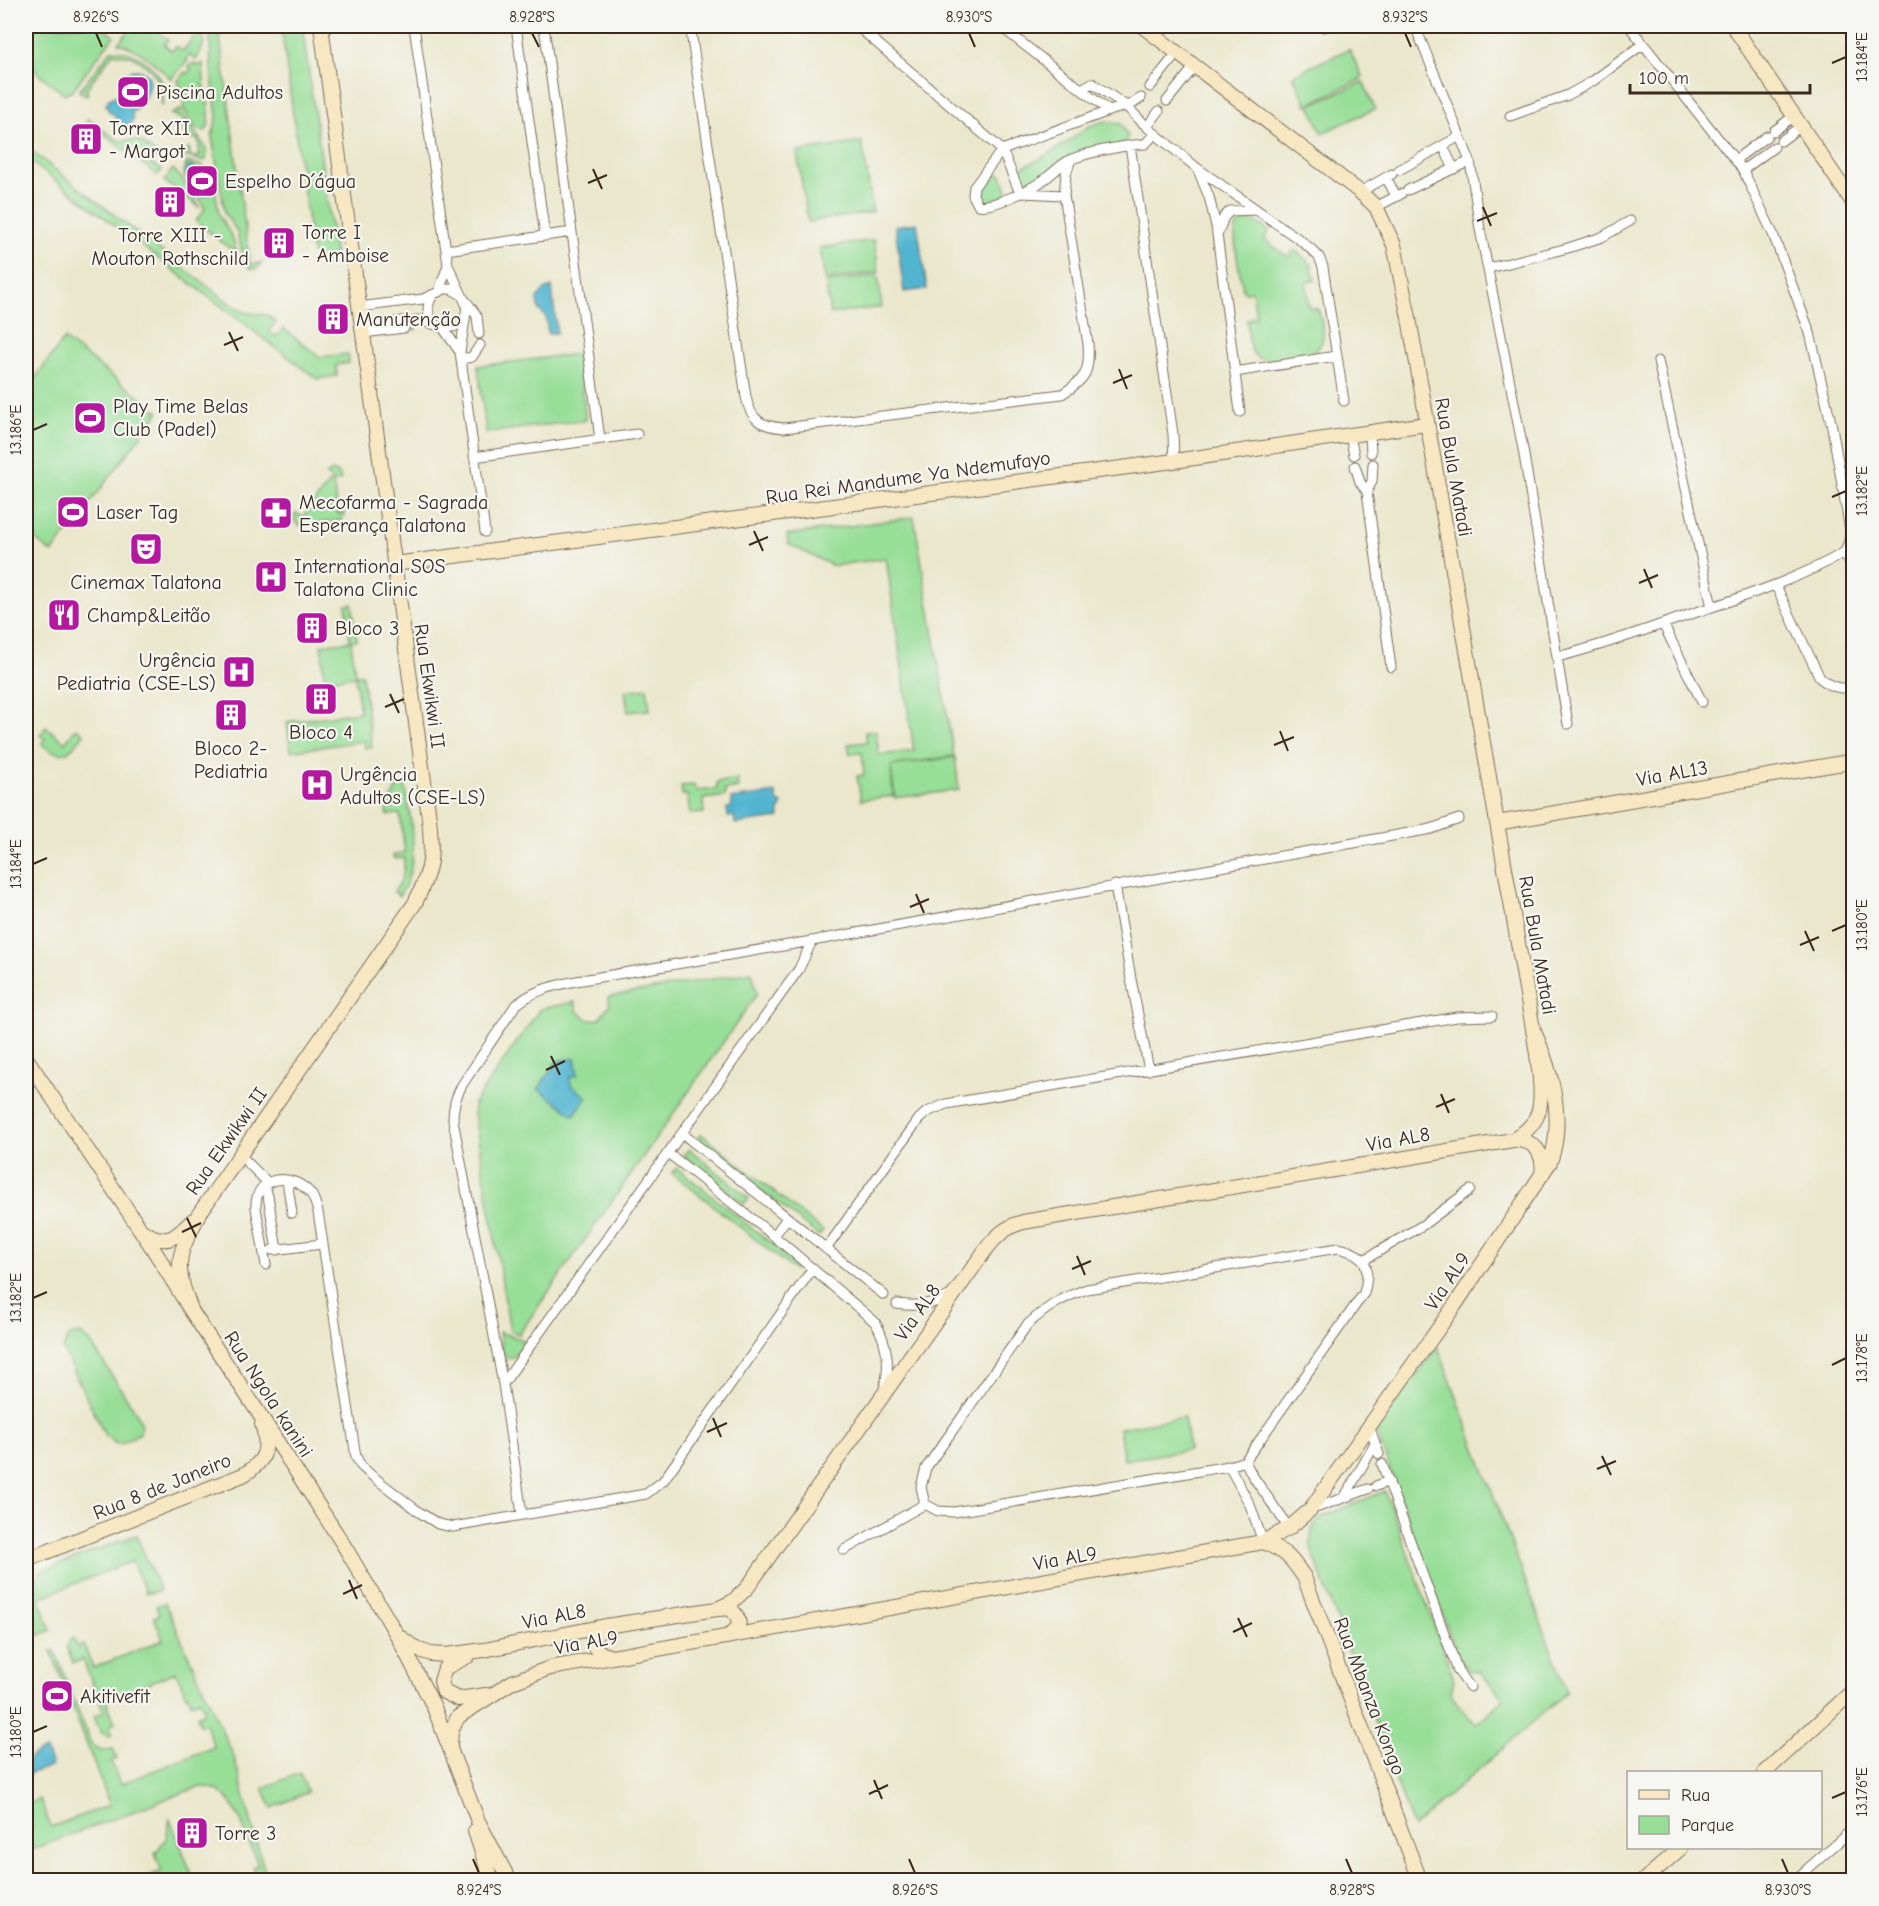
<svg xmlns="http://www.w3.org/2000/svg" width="1879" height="1906" font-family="'Comic Neue',sans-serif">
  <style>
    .green { fill: #97de97; stroke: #69845a; stroke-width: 1.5 }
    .water { fill: #51b5d0; stroke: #467077; stroke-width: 1.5 }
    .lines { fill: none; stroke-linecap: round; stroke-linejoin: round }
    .street-tunnel { stroke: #c8c1a9; stroke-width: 9; stroke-dasharray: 9 4.5; stroke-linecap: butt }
    .street-casing { stroke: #796c5b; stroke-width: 11 }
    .secondary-casing { stroke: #796c5b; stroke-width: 16 }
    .street { stroke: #fff; stroke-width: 9 }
    .secondary { stroke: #f7e8c3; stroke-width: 14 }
    .ticks { fill: none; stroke: #3b2a1e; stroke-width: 2 }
    .labels { text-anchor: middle; stroke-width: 4.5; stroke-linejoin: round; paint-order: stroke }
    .poi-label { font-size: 20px; fill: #3b2a1e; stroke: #f6f6f2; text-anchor: start }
    .street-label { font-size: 20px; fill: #3b2a1e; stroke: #f6f6f2 }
    .neatline { fill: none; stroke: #3b2a1e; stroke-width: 2 }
    .ticks-label { font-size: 15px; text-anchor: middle; fill: #3b2a1e }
  </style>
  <rect width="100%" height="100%" fill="#f6f6f2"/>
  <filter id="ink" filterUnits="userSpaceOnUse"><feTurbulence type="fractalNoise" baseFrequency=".0167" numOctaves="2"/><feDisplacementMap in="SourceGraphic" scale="12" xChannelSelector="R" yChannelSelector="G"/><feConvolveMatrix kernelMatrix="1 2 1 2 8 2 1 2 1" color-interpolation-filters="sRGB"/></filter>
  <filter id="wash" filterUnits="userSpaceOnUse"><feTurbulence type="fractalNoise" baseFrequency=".008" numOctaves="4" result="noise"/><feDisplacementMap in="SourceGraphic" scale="24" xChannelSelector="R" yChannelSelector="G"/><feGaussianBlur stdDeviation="1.35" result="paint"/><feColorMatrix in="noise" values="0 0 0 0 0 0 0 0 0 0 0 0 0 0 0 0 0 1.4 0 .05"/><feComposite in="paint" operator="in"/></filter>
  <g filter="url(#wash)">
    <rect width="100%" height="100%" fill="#ebe7cc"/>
    <path class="green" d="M30,26H100L114,36L71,92L64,94L26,64V31Z
      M133,26H150L168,40L164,45L172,51L176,46L183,51L202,26C206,39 203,49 196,60L190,55L186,59L188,61L171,79C156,64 140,49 118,43Z
      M281,26H302L335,254L333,255L334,263L321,265L319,258L312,252Z
      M212,31H219L250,264L262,263L256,269H252L246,264L238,237V233L225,214L212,137L217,117L211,68L210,35Z
      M1349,49L1363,78L1307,105L1293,75Z
      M111,50C131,49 154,63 162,83C165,90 163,99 162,107L160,83L151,70L134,57L113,53L86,89L88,92L86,95L79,91Z
      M193,63L198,66L203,63C203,70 204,76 204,83C205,90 217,134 201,131C193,129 188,114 183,108C186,100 181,89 178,81L185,72L187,74L191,69L189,67Z
      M1363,82L1375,109L1322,133L1310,105Z
      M180,110L205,147L207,153L206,160L203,161L184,156L189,148L191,157L200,156L198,139H188L183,131V128L180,118L171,114Z
      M88,119L116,139L120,141L138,140L158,155L151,164L162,170L157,175L86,121Z
      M1105,121L1121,124L1128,136L1126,142L1056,168L1042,188L1038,191H1028L1020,186L1018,177L1021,168L1024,166L1040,159L1065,144L1089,126Z
      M862,142L873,212L808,222L797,152Z
      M26,147L228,302L244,312L267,315L276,322L269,331L276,337L283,328L320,357L348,354L349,363L336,365L337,376L317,379L26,158Z
      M187,162L203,166L214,179L219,215L232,237L238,255L196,221L205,209L196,190V185L197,184L198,192L202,196L213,189V186L192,166L187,167L185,175L196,181L185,177L183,171Z
      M173,169L191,188L199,207L164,181Z
      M997,174L1002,175L1008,194L983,204L978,199L979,196L994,176Z
      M1250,220L1256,222L1268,230L1269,232L1264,239L1288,257L1294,251H1296L1311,264L1315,280L1306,283L1309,307L1318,309C1321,318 1325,332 1322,341C1321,345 1317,350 1314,352C1304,359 1264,364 1255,356C1248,348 1248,330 1247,320L1256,316L1252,291L1246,292L1243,290C1241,276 1231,238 1237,226C1240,221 1244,221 1250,220Z
      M874,240L879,272L825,280L820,248Z
      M878,275L882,307L830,314L826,282Z
      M64,339L159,412L52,553L26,532V390Z
      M577,354L586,420L486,433L478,366Z
      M332,471C338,473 340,475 341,480L333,482L338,514L345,513L342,520L302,526C295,525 292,518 296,513L303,517L332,479L326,475Z
      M914,517L954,756L890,766L955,757L959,790L895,798L891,768L893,796L861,800L857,776L864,775L862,753L850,754L848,744L867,742L865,732L876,731L879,755L914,751L886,558L833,566L788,544L787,535Z
      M352,604L357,640L351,641L355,675H362L372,747L365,748L364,741L291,751L287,722L360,712L355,676L325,680L321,645L350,641L346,605Z
      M647,688L650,710L628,712L625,691Z
      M46,727L65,742L76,728L84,734C68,754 64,761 41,744L45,739L40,735Z
      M737,779L738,788L725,790V796L703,799L704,813L690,814L687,795H682L681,786L695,785L696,791L717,789V782Z
      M405,784C411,823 422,862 399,896L394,892C402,881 405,872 404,858L394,859L393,855L405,853L400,814L387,815L386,806L390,802L397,786Z
      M752,972L757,994L519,1334L510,1331L474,1114V1103L540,1009L575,1002L577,1011L589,1020L599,1019L610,1004L608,997Z
      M701,1134L823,1231L819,1236L697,1139Z
      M689,1149L749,1198L744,1204L684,1155Z
      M677,1168L798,1265L794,1270L672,1173Z
      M499,1332L526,1341L514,1357L508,1358L502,1352Z
      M73,1334H80L89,1340L139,1417L141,1423L140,1433L122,1443L116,1444L105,1435L63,1349L68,1338Z
      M1438,1347L1567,1692L1413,1827L1311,1548C1309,1534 1312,1524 1324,1516L1385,1491L1454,1679L1451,1692L1456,1702L1476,1724L1504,1699L1480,1672L1468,1671L1458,1657L1375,1428Z
      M1184,1417L1189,1450L1124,1460L1119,1428Z
      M136,1535L160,1590L150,1594L149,1592L146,1593L132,1561L39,1598L51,1630L35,1637L26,1611V1585L34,1582L41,1571Z
      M165,1603L234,1757L267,1880H258L253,1867L258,1865C248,1842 236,1788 205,1787C195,1787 183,1793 174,1796L26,1852V1805L40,1799L51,1827L110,1805L51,1651H55L92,1746L101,1751L113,1749L117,1758L111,1761L120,1784L214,1747L205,1724L200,1725L197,1716L205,1712L200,1700L191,1703L188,1694L186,1695L176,1672L106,1700L115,1723L109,1726L113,1735C100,1738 98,1726 94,1716L104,1712L83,1660L73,1663L67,1647L70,1640L74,1638L78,1647L84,1645L93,1668L163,1640L154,1617L159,1615L156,1606Z
      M300,1773L308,1792L272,1808L263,1788Z
      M170,1819L194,1880H136L162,1871L155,1853L166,1839Z"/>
    <path class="water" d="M133,70C164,70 145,103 132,113L133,119L130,125L123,128L116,122L115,115L109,112L106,104L109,99L120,94C125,84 120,74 133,70Z
      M188,166L194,167L200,174L212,183L213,189L210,194L202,196L198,192L196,181L185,175V171Z
      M917,223L927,289L904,292L895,226Z
      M552,287L557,333L548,334L546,317L539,310L537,299L544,290Z
      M776,793L777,801L782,804L781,809L779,810V818L735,824L734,816L728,817L727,808L732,807L731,799Z
      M575,1058L578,1075L570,1077L571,1085L587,1097L574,1115L538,1089L557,1061Z
      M46,1750L52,1766L26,1775V1761L35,1754Z"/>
  </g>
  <g filter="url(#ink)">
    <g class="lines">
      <path class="street-tunnel" d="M404,328L417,327"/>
      <g class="street-casing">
        <path id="street" d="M414,26L448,265L467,306L460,352L485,532
          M516,26L545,236
          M544,26L600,439
          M690,26L746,397C751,421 761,426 784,428L1062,394C1086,379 1090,372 1088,344L1064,195L1066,174L1071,159
          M857,26L1002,150L1020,193
          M1000,26L1109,111L1132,104L1141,98
          M1323,26L1324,27
          M1415,26L1470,161L1480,229L1523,449L1568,724
          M1150,87L1177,53
          M1081,89L1092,83L1125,105L1147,127L1197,168L1300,240L1312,250L1319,257L1323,267L1344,401
          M1167,101L1195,66
          M1109,111L1002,150L974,187L973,195L978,205C991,209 1031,189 1042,181C1052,175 1061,163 1072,159C1089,152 1126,145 1145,144L1155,134
          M1510,116L1568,95L1593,81L1643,44
          M1147,127L1159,111
          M1774,131L1794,116
          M1781,141L1801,126
          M1130,145L1173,434L1174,461
          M1443,146L1454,169
          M1735,160L1767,136
          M1198,170L1209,197L1216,226L1240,412
          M1399,170L1460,136
          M1743,170L1774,147
          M1386,177L1396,196
          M1408,190L1470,161
          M1360,192L1392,174
          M1022,193L1064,195
          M1376,207L1401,194
          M1218,233L1224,217L1230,211L1256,210
          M446,250L572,232
          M1489,268L1568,248L1602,237L1630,221
          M439,291L448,265
          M433,295C426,306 426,316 436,325
          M466,301L477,316L479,334
          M359,307L423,299L445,289H451L462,295
          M416,320C435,322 451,337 465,318
          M362,327L403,321
          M443,328L460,352
          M363,333L404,328
          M461,359L472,357L480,345
          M1658,361L1712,607
          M1235,372L1336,356
          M1370,434L1371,453
          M1350,436L1354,455
          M474,457L637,434
          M1355,466L1360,482L1367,492L1391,667
          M1367,492L1372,481L1373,464
          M1845,552L1854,575
          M1776,586L1820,678C1831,687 1840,690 1854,687
          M1663,624L1702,702
          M1557,657C1605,645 1651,628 1697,612C1748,595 1799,579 1845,552L1849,541L1850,530L1832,427L1810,333L1773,234L1743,170L1629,26
          M1115,885L1131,979L1149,1070
          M683,1134L884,1295
          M668,1153L774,1236L875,1322C887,1342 891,1366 884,1389
          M240,1155L268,1183
          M287,1181L292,1213
          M264,1185L268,1196L277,1250
          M774,1236L787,1218
          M1338,1248C1367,1254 1371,1266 1364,1293L1245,1461L1229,1466L954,1512L938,1511L925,1504L921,1487L926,1468L1027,1325C1047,1307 1061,1298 1087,1289Z
          M826,1249L919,1119L927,1112L946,1104L1457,1017L1492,1016
          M272,1250L322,1244
          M1364,1260L1423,1225L1470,1190
          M266,1265L256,1208C254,1174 294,1172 311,1194C315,1199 316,1206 318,1212L356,1457L361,1466L371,1475L419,1512L438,1524L453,1527L646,1494L663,1481L813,1268
          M897,1304C917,1307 934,1305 951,1295
          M503,1384L799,969L812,941
          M1369,1426L1379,1454
          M1245,1461L1252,1475L1289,1528
          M1382,1464L1458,1671L1470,1687
          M1229,1466L1250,1505L1263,1542
          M1376,1486L1389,1481
          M1344,1498L1375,1444
          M1310,1510L1368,1489
          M522,1514L503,1384L453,1120C453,1106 456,1097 462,1085L515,1006C533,990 553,986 576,981L812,941L1431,829L1459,819
          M844,1550L925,1504
          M1795,1880L1854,1828"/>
      </g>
      <g class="secondary-casing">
        <path id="secondary" d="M1142,26L1360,192L1376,207L1394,245L1409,318L1533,1029C1536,1050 1545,1094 1538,1113C1534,1125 1523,1134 1513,1140
          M1733,26L1854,204
          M394,564L1174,461L1426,424
          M1497,823L1854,761
          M26,1058L152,1247L192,1312L258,1412L343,1544L397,1635L433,1705L478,1821L509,1880
          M144,1232C169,1247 175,1237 193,1220
          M192,1312C184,1291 175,1270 183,1248C187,1237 194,1225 199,1214L415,903C432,868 433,857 429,818L321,26
          M1263,1542C1286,1552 1290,1556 1304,1577L1420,1880
          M26,1560L243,1475C265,1462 270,1450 262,1424
          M718,1609L730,1608C743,1621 741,1627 727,1637
          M606,1626C587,1639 590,1650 611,1657
          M397,1635L416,1649L431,1654L446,1655L484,1650L606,1626L717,1609L732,1602L747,1588L984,1252C995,1237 1005,1227 1023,1222L1513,1140C1535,1139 1545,1154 1542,1175
          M468,1656L445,1668L441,1681L444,1692L458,1699L486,1695
          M450,1747L451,1731L458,1717L512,1682L550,1668L1263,1542L1289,1528L1310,1510L1455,1305L1550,1162C1566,1118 1551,1069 1533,1029
          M1765,1772L1854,1690
          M475,1831L491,1880
          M1644,1880L1681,1848"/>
      </g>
      <use href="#street" class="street"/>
      <use href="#secondary" class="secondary"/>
    </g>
  </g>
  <path class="ticks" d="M96,33L102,47M532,33L539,47M969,33L975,47M1405,33L1411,47M1832,63L1846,57M593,169L602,189M588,183L607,175M1483,207L1491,226M1477,221L1497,213M229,332L238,351M224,345L243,337M1119,369L1127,389M1113,383L1132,375M33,430L47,424M1832,497L1846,491M754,531L763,551M749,545L768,537M1644,569L1652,588M1639,583L1658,575M390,694L399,713M385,707L404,699M1280,731L1288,751M1274,745L1294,737M33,864L47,858M916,894L924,913M910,907L929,899M1805,931L1814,951M1832,931L1846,925M1800,945L1819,937M551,1056L560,1075M546,1070L565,1061M1441,1094L1449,1113M1436,1107L1455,1099M187,1218L196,1237M182,1232L201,1223M1077,1256L1085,1275M1072,1269L1091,1261M33,1298L47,1292M1832,1365L1846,1358M713,1418L721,1437M707,1432L727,1423M1602,1456L1611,1475M1597,1469L1616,1461M349,1580L357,1599M343,1594L362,1585M1238,1618L1247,1637M1233,1632L1252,1623M33,1732L47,1726M874,1780L882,1799M869,1794L888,1785M1832,1798L1846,1792M473,1859L479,1873M909,1859L915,1873M1346,1859L1352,1873M1782,1859L1788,1873"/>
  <defs>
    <g id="stadium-square" transform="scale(1.725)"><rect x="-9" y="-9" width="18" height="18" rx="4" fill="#b5179e" stroke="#f6f6f2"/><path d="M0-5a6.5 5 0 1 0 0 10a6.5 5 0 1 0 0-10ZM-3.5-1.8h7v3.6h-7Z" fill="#fff"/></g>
    <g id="building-square" transform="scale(1.725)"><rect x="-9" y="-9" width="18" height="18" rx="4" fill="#b5179e" stroke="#f6f6f2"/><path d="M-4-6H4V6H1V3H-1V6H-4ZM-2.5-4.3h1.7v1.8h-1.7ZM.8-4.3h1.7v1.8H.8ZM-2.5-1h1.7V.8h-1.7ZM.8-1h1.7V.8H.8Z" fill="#fff"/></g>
    <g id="pharmacy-square" transform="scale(1.725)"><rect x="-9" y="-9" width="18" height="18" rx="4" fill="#b5179e" stroke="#f6f6f2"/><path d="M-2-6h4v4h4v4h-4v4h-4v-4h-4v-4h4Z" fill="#fff"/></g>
    <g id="theatre-square" transform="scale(1.725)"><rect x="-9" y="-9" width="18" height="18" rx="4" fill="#b5179e" stroke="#f6f6f2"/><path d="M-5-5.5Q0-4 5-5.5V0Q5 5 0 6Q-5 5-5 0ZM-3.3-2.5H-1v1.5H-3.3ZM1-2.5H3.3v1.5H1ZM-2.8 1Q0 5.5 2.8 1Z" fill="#fff"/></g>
    <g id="hospital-square" transform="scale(1.725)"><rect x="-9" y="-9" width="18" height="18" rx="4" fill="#b5179e" stroke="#f6f6f2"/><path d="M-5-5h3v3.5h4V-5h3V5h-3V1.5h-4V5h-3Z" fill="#fff"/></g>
    <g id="restaurant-square" transform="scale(1.725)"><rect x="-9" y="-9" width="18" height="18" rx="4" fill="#b5179e" stroke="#f6f6f2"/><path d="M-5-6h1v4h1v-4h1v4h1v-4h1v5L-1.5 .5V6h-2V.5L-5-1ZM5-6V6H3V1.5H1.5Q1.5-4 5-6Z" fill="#fff"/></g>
  </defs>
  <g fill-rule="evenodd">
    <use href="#stadium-square" x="133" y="92"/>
    <use href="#building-square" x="86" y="139"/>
    <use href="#stadium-square" x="202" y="181"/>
    <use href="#building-square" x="170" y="202"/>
    <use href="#building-square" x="279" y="243"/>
    <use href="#building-square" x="333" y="319"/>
    <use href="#stadium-square" x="90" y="418"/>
    <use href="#stadium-square" x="73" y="512"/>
    <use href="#pharmacy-square" x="276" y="513"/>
    <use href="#theatre-square" x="146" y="549"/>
    <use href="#hospital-square" x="271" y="577"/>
    <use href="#restaurant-square" x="64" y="615"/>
    <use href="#building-square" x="312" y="628"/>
    <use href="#hospital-square" x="239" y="672"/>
    <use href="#building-square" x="321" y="699"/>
    <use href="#building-square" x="231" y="715"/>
    <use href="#hospital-square" x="317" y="785"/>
    <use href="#stadium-square" x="57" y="1696"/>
    <use href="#building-square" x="192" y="1833"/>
  </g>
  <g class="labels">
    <g class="poi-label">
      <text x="156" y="99">Piscina Adultos</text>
      <text x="109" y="135">Torre XII<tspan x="109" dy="23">- Margot</tspan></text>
      <text x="225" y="188">Espelho D´água</text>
      <text x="302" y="239">Torre I<tspan x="302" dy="23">- Amboise</tspan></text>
      <text x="170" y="242" text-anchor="middle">Torre XIII -<tspan x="170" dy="23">Mouton Rothschild</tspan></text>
      <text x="356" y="326">Manutenção</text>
      <text x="113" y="413">Play Time Belas<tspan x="113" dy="23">Club (Padel)</tspan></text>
      <text x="299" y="509">Mecofarma - Sagrada<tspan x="299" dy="23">Esperança Talatona</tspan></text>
      <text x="96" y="519">Laser Tag</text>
      <text x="294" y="573">International SOS<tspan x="294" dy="23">Talatona Clinic</tspan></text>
      <text x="146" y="589" text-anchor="middle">Cinemax Talatona</text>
      <text x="87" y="622">Champ&amp;Leitão</text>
      <text x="335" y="635">Bloco 3</text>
      <text x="216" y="667" text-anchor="end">Urgência<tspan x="216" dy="23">Pediatria (CSE-LS)</tspan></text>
      <text x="321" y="739" text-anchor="middle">Bloco 4</text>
      <text x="231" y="755" text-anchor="middle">Bloco 2-<tspan x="231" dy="23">Pediatria</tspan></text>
      <text x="340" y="781">Urgência<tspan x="340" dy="23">Adultos (CSE-LS)</tspan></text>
      <text x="80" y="1703">Akitivefit</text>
      <text x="215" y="1840">Torre 3</text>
    </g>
    <g class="street-label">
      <text transform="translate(1454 467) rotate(80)" y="7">Rua Bula Matadi</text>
      <text transform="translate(908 477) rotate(-8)" y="7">Rua Rei Mandume Ya Ndemufayo</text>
      <text transform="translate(430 686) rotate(82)" y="7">Rua Ekwikwi II</text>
      <text transform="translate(1672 773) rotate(-10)" y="7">Via AL13</text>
      <text transform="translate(1538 945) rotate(80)" y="7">Rua Bula Matadi</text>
      <text transform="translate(1398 1139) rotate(-10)" y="7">Via AL8</text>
      <text transform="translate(226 1141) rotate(-55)" y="7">Rua Ekwikwi II</text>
      <text transform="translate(1447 1281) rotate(-56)" y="7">Via AL9</text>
      <text transform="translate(917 1312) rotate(-55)" y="7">Via AL8</text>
      <text transform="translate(269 1394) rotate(57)" y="7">Rua Ngola kanini</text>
      <text transform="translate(162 1486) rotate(-22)" y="7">Rua 8 de Janeiro</text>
      <text transform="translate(1065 1558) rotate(-10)" y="7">Via AL9</text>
      <text transform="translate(554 1616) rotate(-11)" y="7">Via AL8</text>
      <text transform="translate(586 1642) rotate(-10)" y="7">Via AL9</text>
      <text transform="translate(1370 1696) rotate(69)" y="7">Rua Mbanza Kongo</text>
    </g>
  </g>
  <rect width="1879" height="1906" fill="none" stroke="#f6f6f2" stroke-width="66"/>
  <rect x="1627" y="1771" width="195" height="78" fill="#f6f6f2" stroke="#aba49d" stroke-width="1.5"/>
  <rect x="1639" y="1790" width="30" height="9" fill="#f7e8c3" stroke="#aba49d" stroke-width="1.5"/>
  <text x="1681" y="1801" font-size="18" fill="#3b2a1e">Rua</text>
  <rect x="1639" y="1816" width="30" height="18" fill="#97de97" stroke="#aba49d" stroke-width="1.5"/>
  <text x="1681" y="1831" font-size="18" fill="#3b2a1e">Parque</text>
  <path d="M1630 84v9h180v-9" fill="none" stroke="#3b2a1e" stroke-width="3"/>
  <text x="1639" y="84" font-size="18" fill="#3b2a1e" stroke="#f6f6f2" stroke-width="4.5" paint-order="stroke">100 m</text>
  <rect x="33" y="33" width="1813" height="1840" class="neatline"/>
  <g class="ticks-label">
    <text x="96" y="22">8.926°S</text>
    <text x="532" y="22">8.928°S</text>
    <text x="969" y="22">8.930°S</text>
    <text x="1405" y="22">8.932°S</text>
    <text transform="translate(1862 57) rotate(-90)" y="5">13.184°E</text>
    <text transform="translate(16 430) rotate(-90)" y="5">13.186°E</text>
    <text transform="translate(1862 491) rotate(-90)" y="5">13.182°E</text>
    <text transform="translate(16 864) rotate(-90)" y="5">13.184°E</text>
    <text transform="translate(1862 925) rotate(-90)" y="5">13.180°E</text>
    <text transform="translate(16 1298) rotate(-90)" y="5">13.182°E</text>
    <text transform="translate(1862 1358) rotate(-90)" y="5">13.178°E</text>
    <text transform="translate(16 1732) rotate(-90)" y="5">13.180°E</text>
    <text transform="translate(1862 1792) rotate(-90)" y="5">13.176°E</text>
    <text x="479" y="1895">8.924°S</text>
    <text x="915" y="1895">8.926°S</text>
    <text x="1352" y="1895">8.928°S</text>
    <text x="1788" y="1895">8.930°S</text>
  </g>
</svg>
